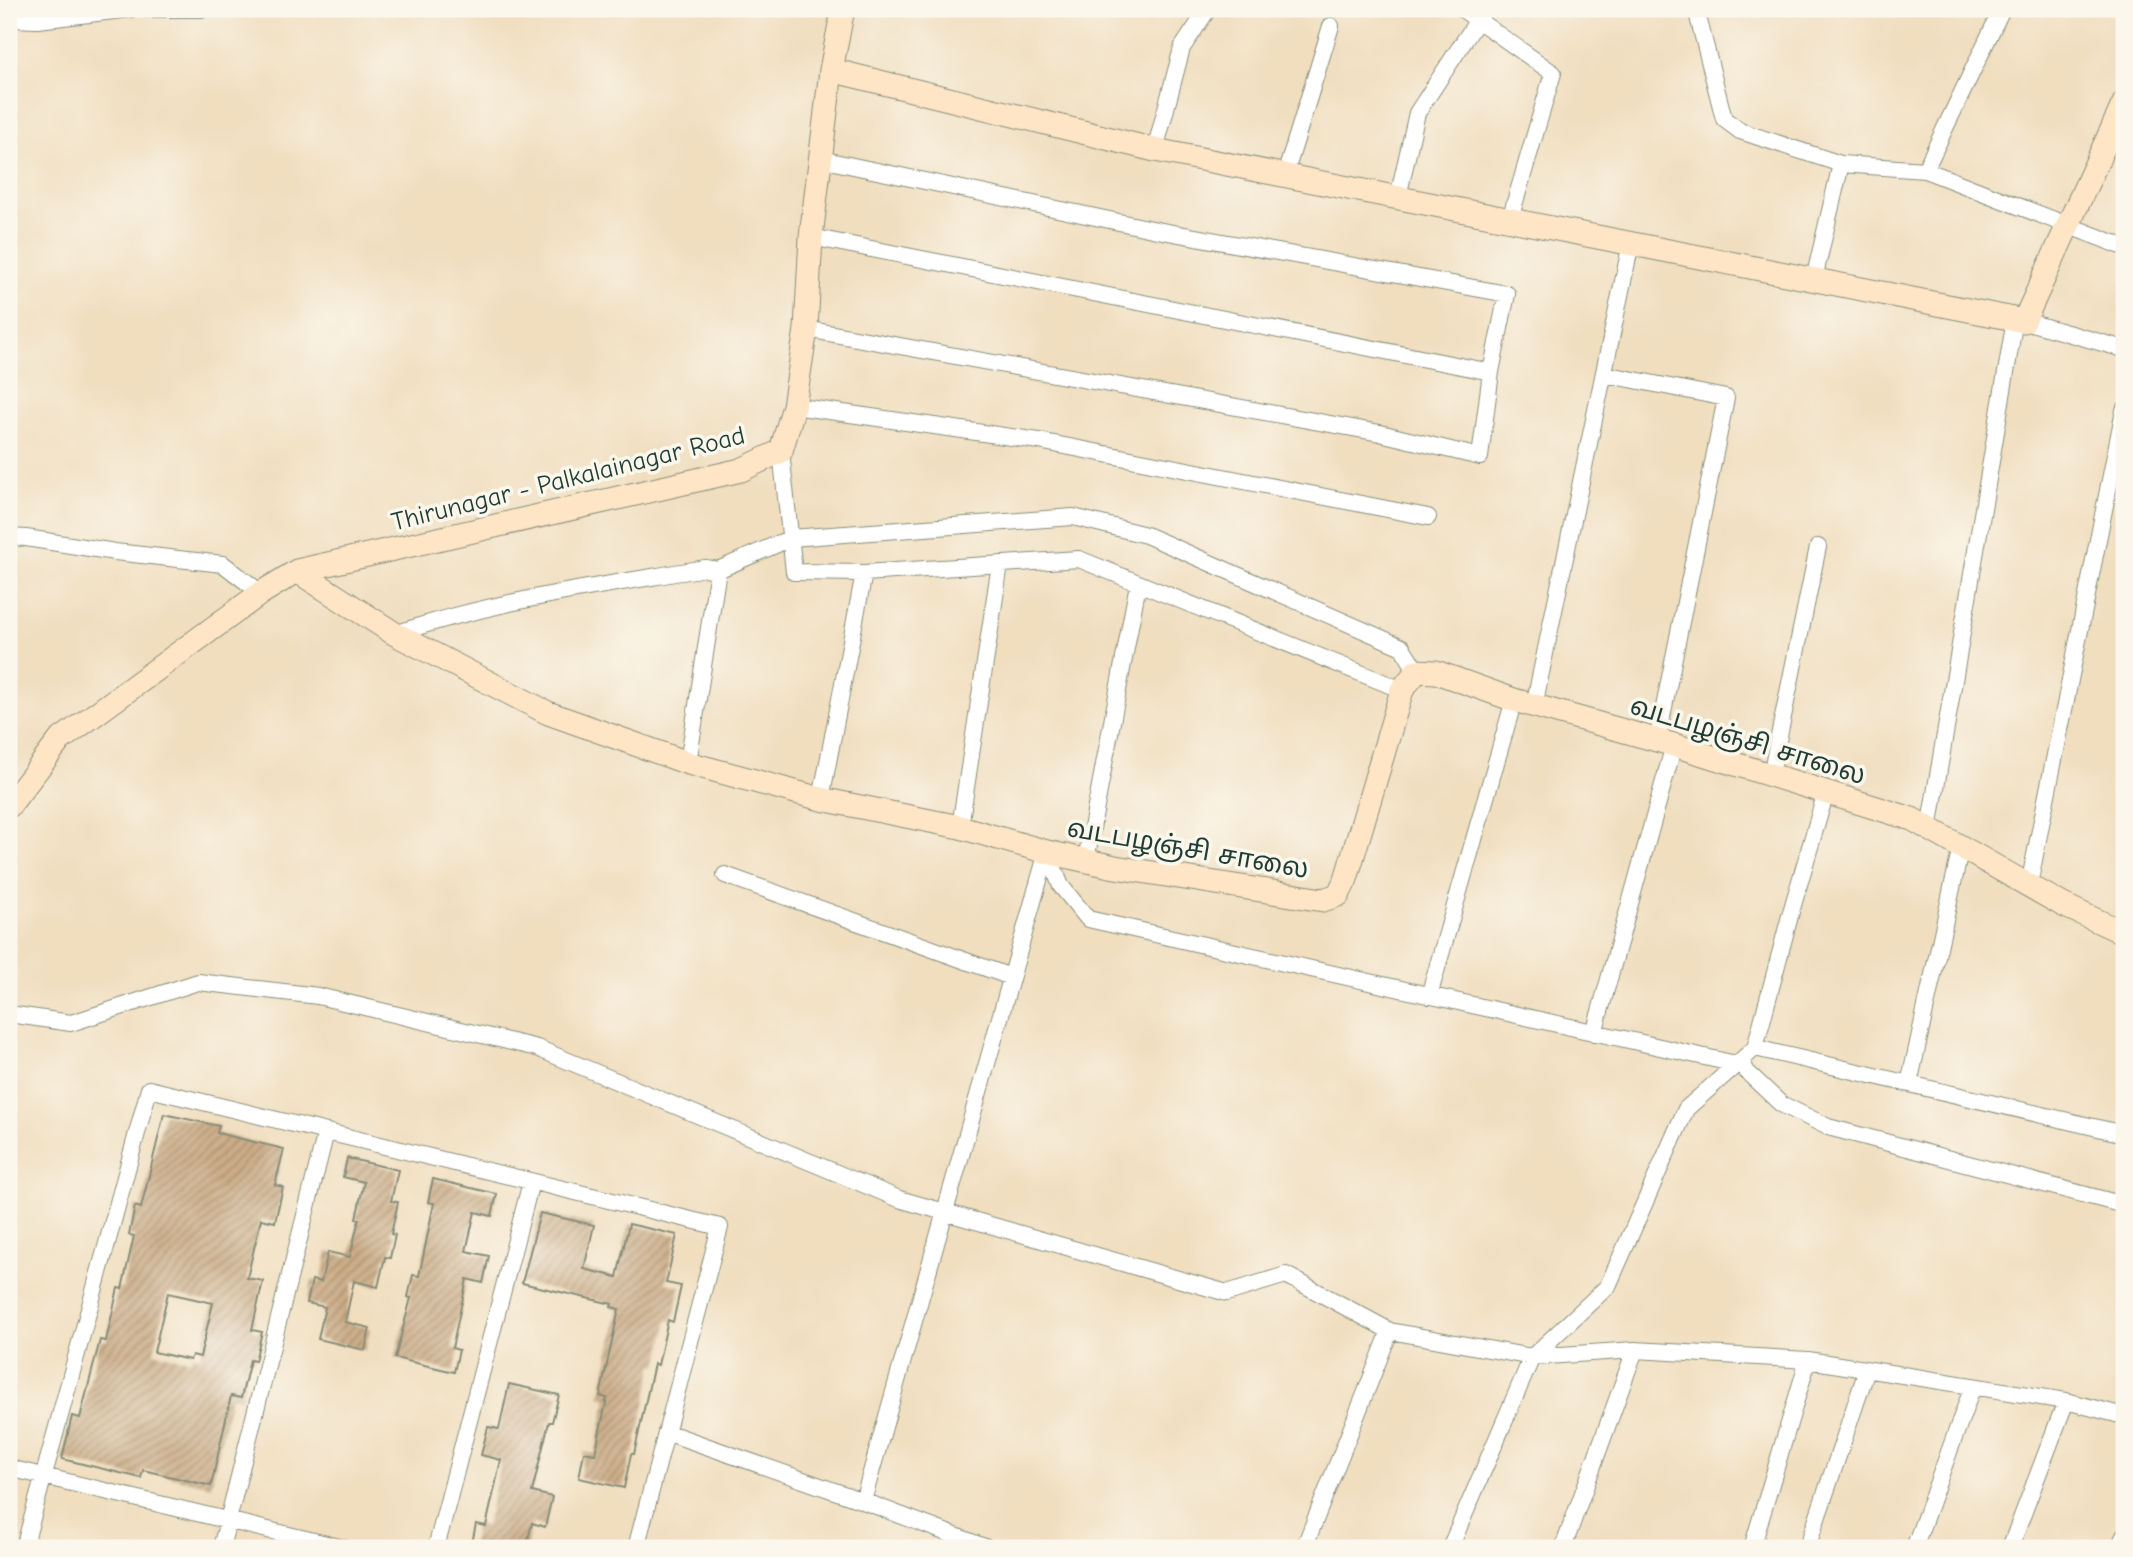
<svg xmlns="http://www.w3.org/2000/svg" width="2133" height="1557" font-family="'Comic Neue','Noto Sans Tamil',sans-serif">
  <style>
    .building { fill: url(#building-hatch); fill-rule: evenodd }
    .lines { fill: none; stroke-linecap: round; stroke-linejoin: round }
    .street-casing { stroke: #888e7a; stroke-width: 18 }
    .secondary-casing { stroke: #888e7a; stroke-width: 25 }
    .street { stroke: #fff; stroke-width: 16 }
    .secondary { stroke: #fee5c5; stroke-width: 23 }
    .labels { text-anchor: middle; stroke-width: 7; stroke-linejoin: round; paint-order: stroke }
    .street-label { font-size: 26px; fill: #1f3d34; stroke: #fbf7ec }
  </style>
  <defs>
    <pattern id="building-hatch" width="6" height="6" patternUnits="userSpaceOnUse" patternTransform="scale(1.75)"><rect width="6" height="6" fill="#ccad88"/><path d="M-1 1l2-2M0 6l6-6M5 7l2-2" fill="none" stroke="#a58e70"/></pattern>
  </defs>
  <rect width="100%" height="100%" fill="#fbf7ec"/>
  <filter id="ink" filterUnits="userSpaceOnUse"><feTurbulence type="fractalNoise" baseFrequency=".0143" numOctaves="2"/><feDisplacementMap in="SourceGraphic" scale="14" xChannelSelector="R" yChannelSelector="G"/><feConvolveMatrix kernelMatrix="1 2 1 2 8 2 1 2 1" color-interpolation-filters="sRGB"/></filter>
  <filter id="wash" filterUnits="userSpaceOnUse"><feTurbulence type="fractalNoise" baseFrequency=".00686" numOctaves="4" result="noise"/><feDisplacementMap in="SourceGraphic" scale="28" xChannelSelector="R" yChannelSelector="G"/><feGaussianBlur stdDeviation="1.57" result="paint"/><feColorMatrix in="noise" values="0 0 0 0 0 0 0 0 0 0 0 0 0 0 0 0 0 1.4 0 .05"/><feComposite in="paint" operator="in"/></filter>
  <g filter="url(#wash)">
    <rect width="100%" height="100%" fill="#f0debf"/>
    <g id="blocks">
      <path class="building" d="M164,1114L219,1126L217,1133L284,1149L275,1185L283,1187L275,1222L261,1219L247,1278L263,1281L252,1330L262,1332L255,1361L250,1360L241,1398L231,1396L211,1486L143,1470L141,1478L62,1459L72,1416L80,1418L100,1340L106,1341L118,1288L122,1289L134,1236L129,1235L135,1206L141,1208ZM168,1293L213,1303L200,1357L192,1355L190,1360L154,1352Z
        M347,1158L398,1170L391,1201L398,1202L391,1234L395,1235L390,1258L385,1257L378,1287L354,1281L345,1322L370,1328L365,1350L318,1339L325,1307L307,1303L312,1280L321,1282L328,1252L350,1257L359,1219H356L364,1182L343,1177Z
        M433,1179L497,1194L492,1216L475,1212L466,1251L489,1256L483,1283L467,1279L452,1348L459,1350L454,1372L395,1358L411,1298L408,1297L413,1275L419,1276L428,1233L434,1203L428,1202Z
        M540,1213L594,1225L584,1269L617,1277L629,1224L677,1235L666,1283L681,1286L673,1322L668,1320L658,1365L654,1364L634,1454H631L624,1488L579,1478L584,1452L595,1454L607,1398L600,1396L619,1309L611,1307L612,1304L522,1283Z
        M509,1384L559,1395L552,1422H549L532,1492L552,1497L545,1527L532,1523L526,1548H471L476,1524L486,1526L501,1460L481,1455L488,1427L499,1429Z"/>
    </g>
  </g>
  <g filter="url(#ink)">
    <use href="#blocks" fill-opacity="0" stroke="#888e7a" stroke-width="2"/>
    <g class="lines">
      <g class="street-casing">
        <path id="street" d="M146,9H202
          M1462,9L1553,73L1510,219
          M1696,9L1724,119L1740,131L1841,164L1814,279
          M9,19L38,20L131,9
          M1155,150L1182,48L1208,9
          M1841,164L1925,170L2002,9
          M1925,170L2124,247
          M1285,175L1331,26
          M1398,197L1417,113L1485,9
          M811,237L1491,372L1507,294L1157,230L820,159
          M2024,321L2124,349
          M806,329L1380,433L1480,457L1491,372
          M1604,374L1726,398L1657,742
          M794,406L1039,441L1428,517
          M781,451L794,572L864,573L1079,559L1402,690
          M9,537L26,538L115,552L223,564L261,593
          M395,634C496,600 601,586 705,568L718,570L791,538L1073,517L1146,535L1402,647L1417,671
          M1534,706L1631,243
          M688,763L718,570
          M1771,775L1818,547
          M821,799L864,573
          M960,827L1000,564
          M1929,829L2015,319
          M1047,852L1061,886L1088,919L1736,1064
          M1086,860L1138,584
          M725,875L1011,977
          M2029,885L2124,410
          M1429,996L1514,700
          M9,1014L71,1023L198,982L318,996L537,1048L899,1199L1227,1293L1286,1275L1390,1331L1532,1357L1635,1350L1808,1360L2066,1401L2124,1416
          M1594,1033L1674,745
          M1755,1048L2124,1134
          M1741,1061L1747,1072L1781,1104L1828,1127L2124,1205
          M1909,1084L1961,847
          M666,1432L863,1501L987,1548
          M9,1468L343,1548
          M863,1501L1047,852
          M24,1548L149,1089L720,1227L636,1548
          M221,1548L326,1132
          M436,1548L531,1182
          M1304,1548L1390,1331
          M1450,1548L1532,1357L1608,1286L1686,1109L1755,1048L1791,912L1826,792
          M1563,1548L1635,1350
          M1752,1548L1808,1360
          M1807,1548L1867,1370
          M1914,1548L1973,1386
          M2010,1548L2066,1401
          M2119,1548L2124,1536"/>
      </g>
      <g class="secondary-casing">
        <path id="secondary" d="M831,70L1155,150L2024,321L2124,103
          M297,571L395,634L548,713L688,763L821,799L960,827L1047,852L1115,867L1323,900L1338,895L1346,879L1402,690L1417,671L1436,672L1514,700L1674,745L1912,819L2063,905L2124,933
          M9,806L60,740L261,593L297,571L741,470L781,451L794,406L806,329L811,237L831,70L843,9"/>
      </g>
      <use href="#street" class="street"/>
      <use href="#secondary" class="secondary"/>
    </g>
  </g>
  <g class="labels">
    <g class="street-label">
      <text transform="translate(568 478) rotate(-14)" y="9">Thirunagar - Palkalainagar Road</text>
      <text transform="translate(1748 740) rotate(17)" y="9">வடபழஞ்சி சாலை</text>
      <text transform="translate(1188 848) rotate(10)" y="9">வடபழஞ்சி சாலை</text>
    </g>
  </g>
  <rect width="2133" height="1557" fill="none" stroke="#fbf7ec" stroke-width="35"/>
</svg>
